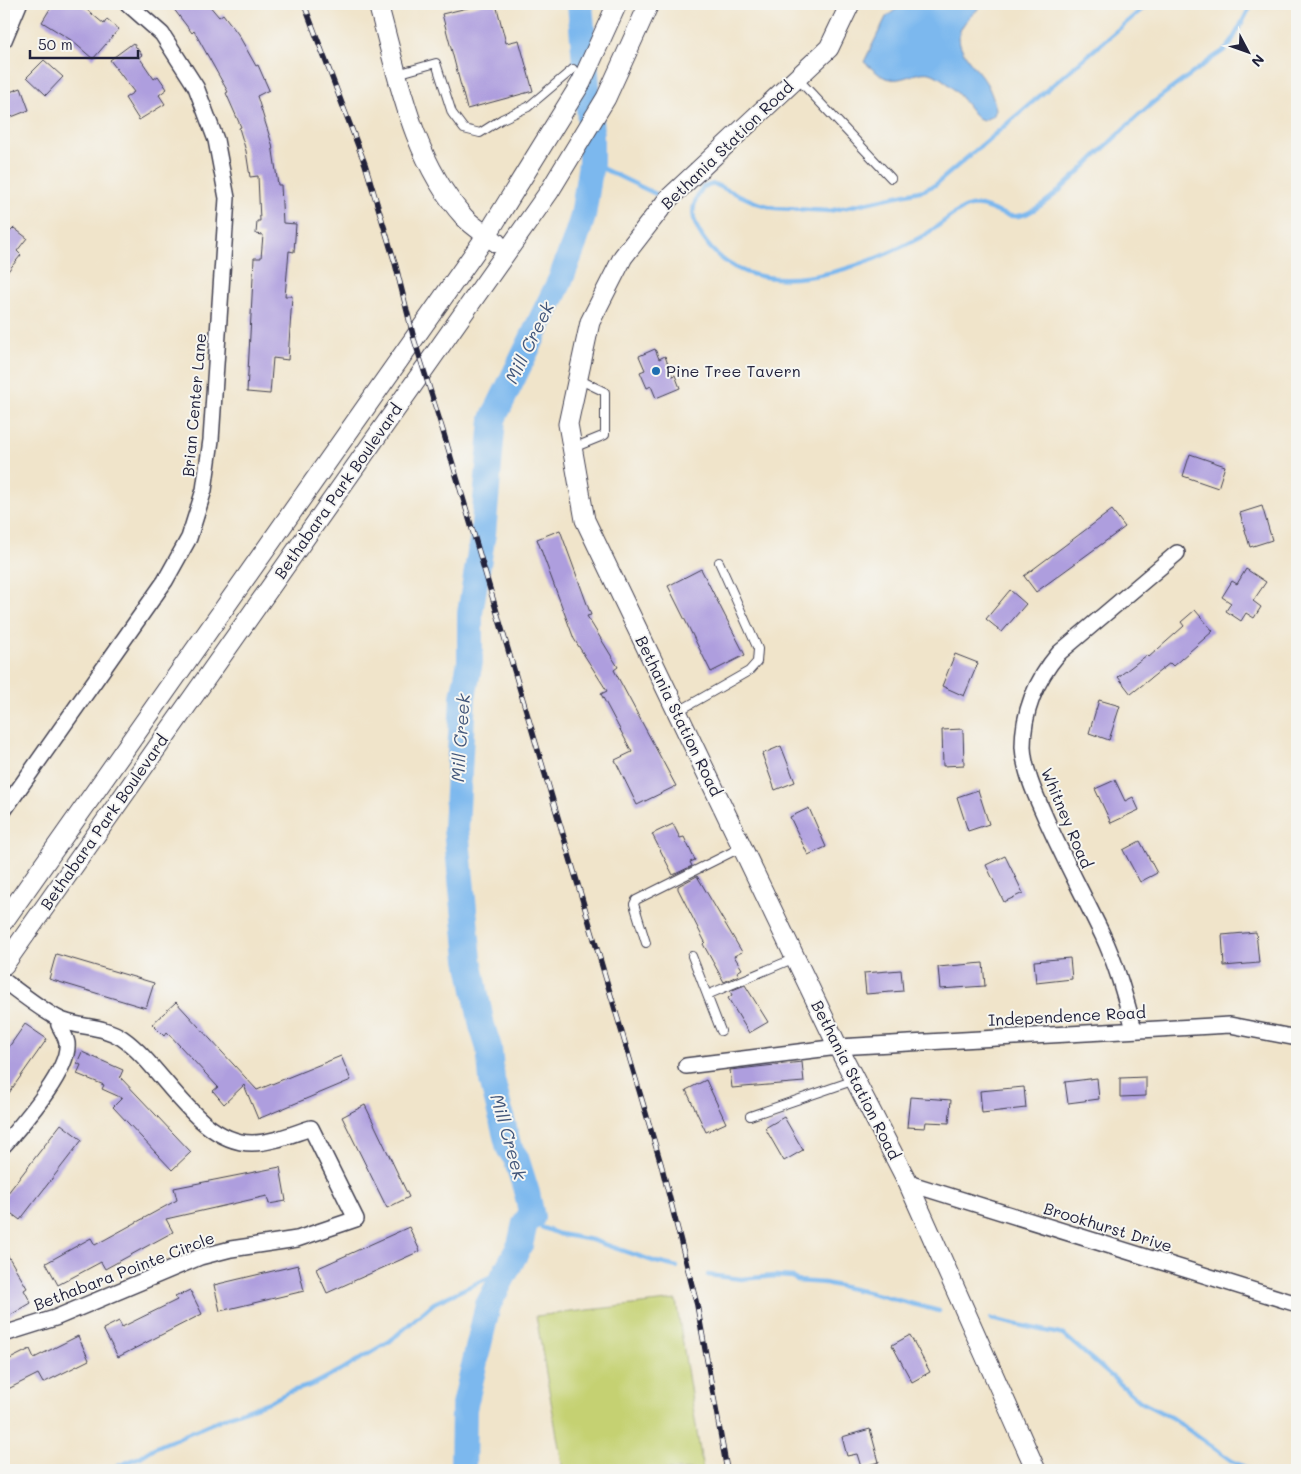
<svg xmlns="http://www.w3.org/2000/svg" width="1301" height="1474" font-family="Mali,sans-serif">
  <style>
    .green { fill: #c5d172; stroke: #747a56 }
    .water { fill: #7cb8ee; stroke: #4f6d94 }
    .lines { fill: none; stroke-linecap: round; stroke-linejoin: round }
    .stream { stroke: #7cb8ee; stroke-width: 4.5 }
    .river { stroke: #7cb8ee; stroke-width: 26 }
    .building { fill: #ae9ede }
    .service-casing { stroke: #413f50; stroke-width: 10 }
    .minor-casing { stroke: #413f50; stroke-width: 18 }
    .tertiary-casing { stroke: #413f50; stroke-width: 21 }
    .service { stroke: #fff; stroke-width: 8 }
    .minor { stroke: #fff; stroke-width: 15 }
    .tertiary { stroke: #fff; stroke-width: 19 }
    .rail-casing { stroke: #22223b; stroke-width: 5.5 }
    .rail { stroke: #f6f6f2; stroke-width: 4; stroke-dasharray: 11; stroke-linecap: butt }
    .poi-dot { fill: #1f6fb2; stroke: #f6f6f2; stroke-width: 2 }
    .labels { text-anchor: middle; stroke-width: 4; stroke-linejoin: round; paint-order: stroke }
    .street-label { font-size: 16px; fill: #22223b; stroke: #f6f6f2 }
    .poi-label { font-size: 16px; fill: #22223b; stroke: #f6f6f2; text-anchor: start }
    .water-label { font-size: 18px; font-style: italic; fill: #42567a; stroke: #f6f6f2 }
  </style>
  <rect width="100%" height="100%" fill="#f6f6f2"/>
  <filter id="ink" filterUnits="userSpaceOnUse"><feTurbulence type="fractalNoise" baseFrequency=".02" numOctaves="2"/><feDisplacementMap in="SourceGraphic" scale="10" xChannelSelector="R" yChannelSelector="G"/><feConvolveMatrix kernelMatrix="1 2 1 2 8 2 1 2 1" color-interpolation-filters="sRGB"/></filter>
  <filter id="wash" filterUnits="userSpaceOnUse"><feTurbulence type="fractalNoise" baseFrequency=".0096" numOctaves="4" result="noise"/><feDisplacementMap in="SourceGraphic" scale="20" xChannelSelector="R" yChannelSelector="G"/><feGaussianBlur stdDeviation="1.12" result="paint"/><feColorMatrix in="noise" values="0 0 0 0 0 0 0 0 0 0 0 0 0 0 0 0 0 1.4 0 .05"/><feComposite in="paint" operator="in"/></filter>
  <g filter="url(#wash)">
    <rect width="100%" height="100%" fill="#f0e4ca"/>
    <path class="green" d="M676,1300L703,1470H563L536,1316Z"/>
    <path class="water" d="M903,4H985C976,11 959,24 959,37C959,54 979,70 987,84C991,92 994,100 996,109L994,115L983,121L978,119C965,103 953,84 935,75C920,67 905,82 890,79C881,78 872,68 864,62L886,17Z"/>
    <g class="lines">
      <path class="stream" d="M1148,4L935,185L924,190L829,211L775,208L757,203L714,184L703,187C690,206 690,218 703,238C751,311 862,269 923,236C938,228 951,213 967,207C987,199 1005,225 1028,213C1046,204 1061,189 1075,176C1102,151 1127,124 1155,101C1173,87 1192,74 1210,60C1215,56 1223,52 1228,47C1237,34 1244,17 1252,4
        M591,163L656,194
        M532,1217L541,1227L559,1234L592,1240L656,1262L677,1267
        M708,1275L741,1279L775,1276L793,1277L797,1281L825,1283L871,1293L939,1311
        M991,1319L1064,1335L1141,1402L1172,1418L1232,1461L1251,1470
        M108,1470L140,1457L154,1448L229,1416L269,1402L289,1392L312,1385L343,1369L390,1341L434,1303L507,1269"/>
      <path class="river" d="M463,1470L464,1409L488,1305L520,1245L525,1223L532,1217L527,1193L516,1158L509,1148L492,1080L489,1048L482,1026L469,959L456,829L463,697L470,662V613L483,534L493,419L560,281L574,244L583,216L591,163V132L580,4"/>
    </g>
    <g id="blocks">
      <path class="building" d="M53,4H80L104,24L107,19L119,29L93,59L71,40L42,22Z
        M170,4H208L219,17L223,14L238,34L256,66L258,65L269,90L257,96L272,144L278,185H281L283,223L296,224L294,252L289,251L285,296H292L288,360L273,358L270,394L247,392L254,258H261L263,235L256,234L257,221H260L258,176L250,177L246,151L239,128L241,127L226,93L228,92L194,31L192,33Z
        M484,4H496L506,43L519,40L533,91L467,109L442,14Z
        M133,43L142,55L139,57L154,79L158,76L167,89L159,95L165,104L139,120L125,98L134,92L110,60Z
        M44,60L63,77L46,95L27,77Z
        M21,88L29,110L4,120V94Z
        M14,228L27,238L17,251L21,255L4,276V229L9,233Z
        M655,349L659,359L665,356L672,376L675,375L680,388L656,398L651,386L647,388L640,372L645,370L639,356Z
        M1190,454L1225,466L1218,488L1183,476Z
        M1262,506L1272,540L1250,547L1240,513Z
        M1112,510L1125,527L1036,592L1024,576Z
        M560,530L591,615L587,616L618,667L614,670L676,786L637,805L615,760L632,752L601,694L607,691L574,639L537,539Z
        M701,569L745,655L711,672L668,586Z
        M1246,569L1266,582L1253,601L1261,607L1254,618L1246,613L1241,621L1226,611L1231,603L1222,597L1232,581L1237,584Z
        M1010,590L1026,604L1002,632L986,619Z
        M1195,610L1213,631L1173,666L1170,663L1131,694L1118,677L1147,655L1149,657L1184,626L1181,622Z
        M955,654L978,663L964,696L942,686Z
        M1099,700L1120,706L1109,740L1089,733Z
        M963,729L964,765L943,766L942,730Z
        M781,746L795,782L775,790L762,754Z
        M1115,780L1125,801L1133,797L1139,810L1111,823L1095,789Z
        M978,790L989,824L968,831L957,797Z
        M809,808L826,847L808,855L790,817Z
        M673,824L680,838L684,837L695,860L690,862L692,866L673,875L652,834Z
        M1140,841L1157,873L1140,882L1123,850Z
        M1005,856L1023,893L1004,902L986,865Z
        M697,876L742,952L734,956L742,969L737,972L739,975L724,982L703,944L705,942L678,889V886Z
        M1256,932L1259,963L1224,966L1222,935Z
        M56,954L154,983L146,1008L49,979Z
        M1070,958L1072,979L1036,983L1034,961Z
        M983,963L985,986L940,989L938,967Z
        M901,970L903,991L866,994L864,973Z
        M745,985L768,1022L749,1033L728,998L732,995L730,991Z
        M176,1002L257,1090L341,1056L351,1080L258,1119L244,1085L224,1104L213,1091L218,1087L167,1032L164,1036L152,1024Z
        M25,1024L47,1039L4,1100V1054Z
        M82,1052L123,1070L120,1077L191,1152L172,1170L113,1107L122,1098L102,1089L104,1085L77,1074L81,1065L77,1063Z
        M802,1062L804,1082L732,1088L730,1070Z
        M1146,1077V1096L1120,1097V1078Z
        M1097,1078L1099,1099L1068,1103L1065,1082Z
        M706,1080L726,1123L706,1132L686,1090Z
        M1024,1087L1026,1108L982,1113L980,1091Z
        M910,1097L951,1100L949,1123L926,1122L925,1128L907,1127Z
        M365,1105L409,1197L387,1208L342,1117Z
        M784,1117L803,1150L784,1161L765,1128Z
        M61,1124L82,1140L20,1220L4,1208V1198Z
        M280,1167L286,1201L269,1204L267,1196L166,1219L173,1232L105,1269L101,1262L58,1285L46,1263L91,1238L95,1245L177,1200L174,1188Z
        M409,1227L420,1251L327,1293L316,1269Z
        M4,1249L27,1288L24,1290L31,1303L4,1319Z
        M298,1265L304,1291L220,1311L214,1285Z
        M190,1290L202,1314L118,1357L103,1329L119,1321L122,1327L177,1300L175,1297Z
        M910,1335L930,1372L912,1382L892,1345Z
        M78,1336L89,1360L43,1383L38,1374L4,1391V1362L30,1349L34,1358Z
        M870,1429L879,1462L861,1467L857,1454L847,1456L842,1437Z"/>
    </g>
  </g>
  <g filter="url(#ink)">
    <use href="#blocks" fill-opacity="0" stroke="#413f50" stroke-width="1"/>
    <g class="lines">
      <g class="service-casing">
        <path id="service" d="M397,74L436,63L452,113L464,129L480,133L502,119L528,107L573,69
          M797,78L891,178
          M573,448L605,435V392L578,379
          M677,712L749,671L757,662L758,649L719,562
          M646,943L634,904L636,900L742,847
          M692,956L707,995
          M721,1031L707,995L795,958
          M750,1116L855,1080"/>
      </g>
      <g class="minor-casing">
        <path id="minor" d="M4,40L19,4
          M4,810L165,581L189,538L204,490L211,440L227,198L216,140L196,87L162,34L128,4
          M4,981C18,991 49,1016 64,1021C83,1028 104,1026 122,1038C163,1066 197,1143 252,1143C272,1143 292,1134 311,1128L356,1219L297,1239L231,1249L200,1257L55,1318L4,1334
          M1134,1029C1125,997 1117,966 1103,936C1083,894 1061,854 1043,812C1034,792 1024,769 1023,747C1023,711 1036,680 1059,653L1177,553
          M686,1066L838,1047L1230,1025L1297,1038
          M4,1145C21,1125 70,1071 67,1043C66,1037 62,1031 59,1025L63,1021
          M908,1183L1297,1304"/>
      </g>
      <g class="tertiary-casing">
        <path id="tertiary" d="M378,4C398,76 412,159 464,217C473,227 486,234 497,243
          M850,4L829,48L668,199L623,257L590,322L568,424L585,520L838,1047L908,1183L1036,1470
          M4,921L487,235L581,83L617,4
          M4,965L549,192L606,98L649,4"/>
      </g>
      <use href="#service" class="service"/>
      <use href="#minor" class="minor"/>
      <use href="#tertiary" class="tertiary"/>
      <g class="rail-casing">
        <path id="rail" d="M304,4L365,164L395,263L414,339L443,431L661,1164L697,1305L727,1470"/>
      </g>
      <use href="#rail" class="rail"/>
    </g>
  </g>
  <circle class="poi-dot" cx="656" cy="371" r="5"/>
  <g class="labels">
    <g class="street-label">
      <text transform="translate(727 145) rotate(-44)" y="6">Bethania Station Road</text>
      <text transform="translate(194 405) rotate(-85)" y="6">Brian Center Lane</text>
      <text transform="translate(338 491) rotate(-55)" y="6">Bethabara Park Boulevard</text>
      <text transform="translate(679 716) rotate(64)" y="6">Bethania Station Road</text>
      <text transform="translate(1067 818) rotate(67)" y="6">Whitney Road</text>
      <text transform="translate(104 822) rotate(-55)" y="6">Bethabara Park Boulevard</text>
      <text transform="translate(1067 1016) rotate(-3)" y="6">Independence Road</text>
      <text transform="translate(856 1080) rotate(63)" y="6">Bethania Station Road</text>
      <text transform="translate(1108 1227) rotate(17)" y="6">Brookhurst Drive</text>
      <text transform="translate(124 1271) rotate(-21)" y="6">Bethabara Pointe Circle</text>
    </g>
    <g class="poi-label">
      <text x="666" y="377">Pine Tree Tavern</text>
    </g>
    <g class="water-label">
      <text transform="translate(530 343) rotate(-64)" y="6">Mill Creek</text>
      <text transform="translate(461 738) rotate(-86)" y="6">Mill Creek</text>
      <text transform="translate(508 1137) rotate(74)" y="6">Mill Creek</text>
    </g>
  </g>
  <rect width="1301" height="1474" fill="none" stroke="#f6f6f2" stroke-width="20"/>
  <g transform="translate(1248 52) rotate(131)" stroke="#f6f6f2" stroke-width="4" paint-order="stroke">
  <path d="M0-4L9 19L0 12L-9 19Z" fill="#22223b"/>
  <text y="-8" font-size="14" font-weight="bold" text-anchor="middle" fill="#22223b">N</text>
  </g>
  <path d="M30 50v8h108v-8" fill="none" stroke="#22223b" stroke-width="2.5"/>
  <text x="38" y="50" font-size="15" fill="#22223b" stroke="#f6f6f2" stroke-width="4" paint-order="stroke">50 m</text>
</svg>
